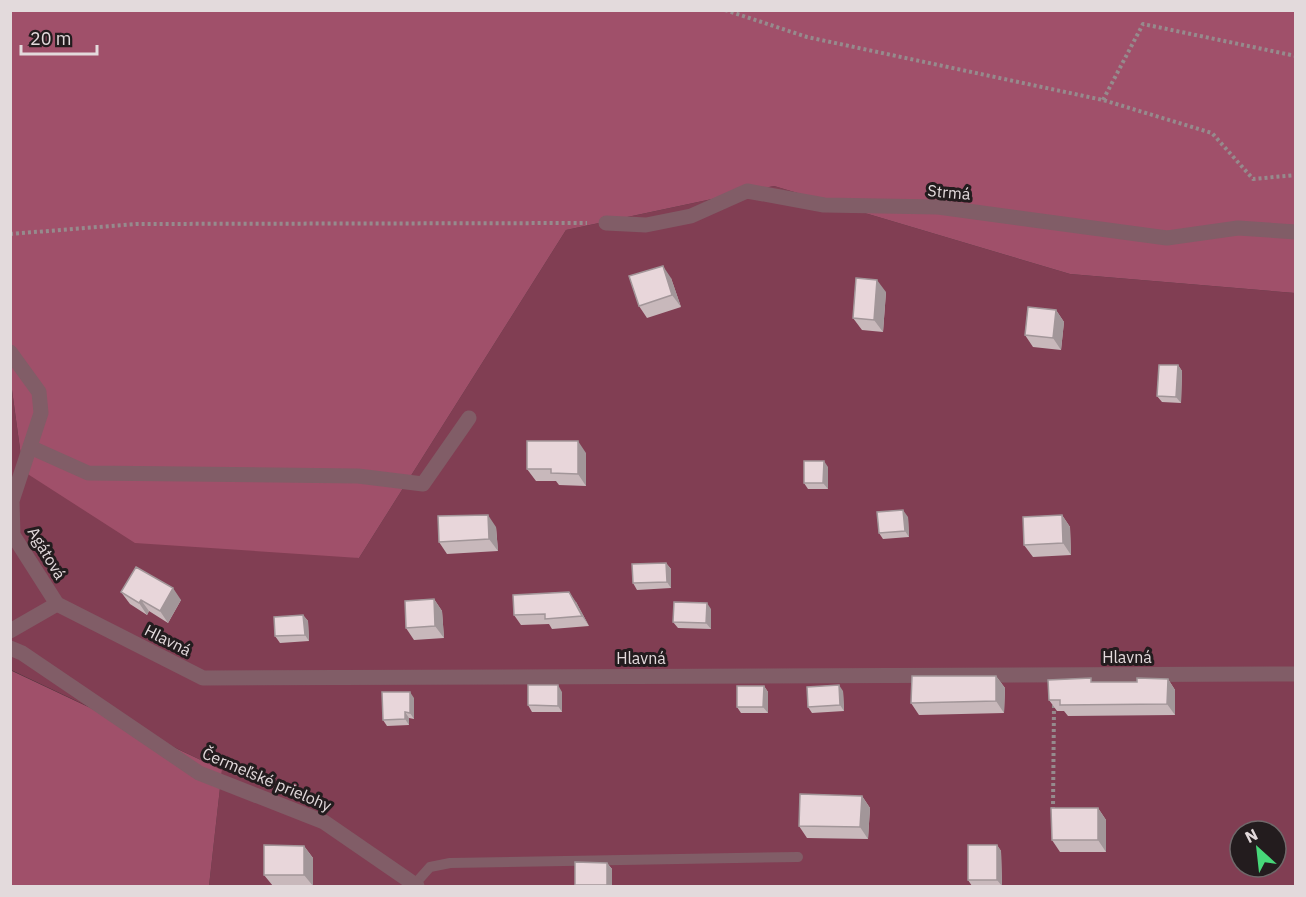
<svg xmlns="http://www.w3.org/2000/svg" width="1306" height="897" font-family="'IBM Plex Sans',sans-serif">
  <style>
    .green { fill: #813e53; fill-rule: evenodd }
    .forest { fill: #a0506a }
    .lines { fill: none; stroke-linecap: round; stroke-linejoin: round }
    .path { stroke: #968b8d; stroke-width: 4; stroke-dasharray: 3 3; stroke-linecap: butt }
    .lane { stroke: #815d67; stroke-width: 10 }
    .street { stroke: #815d67; stroke-width: 15 }
    .wall { fill: #c8b8bb }
    .shaded-wall { fill: #a29699 }
    .building { fill: #e8d6da; stroke: #a29699; stroke-width: 1.5 }
    .labels { text-anchor: middle; stroke-width: 6; stroke-linejoin: round; paint-order: stroke }
    .street-label { font-size: 16px; fill: #e3dadc; stroke: #231c1e }
  </style>
  <rect width="100%" height="100%" fill="#413336"/>
  <path class="green" d="M774,186L1070,274L1295,293V886H209L222,770L11,670L10,375L23,471L359,558L566,230ZM1240,831H1276V867H1240Z"/>
  <path class="forest" d="M10,11H1295V293L1070,274L774,186L566,230L359,558L135,543L23,471L10,375Z
    M10,670L222,770L209,886H11Z"/>
  <g class="lines">
    <path class="path" d="M725,10L807,37L1103,100L1212,133L1253,179L1296,175
      M1103,100L1143,24L1296,56
      M10,234L136,224L587,223
      M1053,810L1054,704"/>
    <path class="lane" d="M414,885L430,867L450,863L798,857"/>
    <path class="street" d="M606,223L646,225L691,216L747,191L824,205L938,207L1167,238L1238,228L1296,232
      M10,352L39,392L41,413L12,501L13,535L57,604
      M30,447L88,473L358,476L423,484L469,418
      M10,631L57,604L203,678L1296,674
      M10,648L22,653L199,773L324,822L417,886"/>
  </g>
  <path class="wall" d="M671,278L681,307L647,318L639,306Z
    M886,292L883,332L862,330L853,318Z
    M1056,310L1064,322L1061,350L1033,347L1025,335Z
    M1178,365L1182,371L1181,403L1162,402L1157,396Z
    M586,453V486L559,485L556,481H536L527,469Z
    M828,467V489H808L804,483Z
    M1062,515L1070,527L1071,555L1033,557L1024,545Z
    M908,517L909,537L883,539L879,533Z
    M496,527L498,551L447,554L439,542Z
    M666,563L671,569V588L637,590L633,583Z
    M121,592L181,600L168,623L149,611L147,615L130,604Z
    M434,599L442,611L444,638L414,640L406,628Z
    M576,602L589,626L552,629L549,624L521,625L514,615Z
    M711,609V629L678,628L673,622Z
    M303,615L308,621L309,641L280,643L275,636Z
    M996,676L1005,688L1004,713L919,715L911,703Z
    M1168,679L1175,690V715L1068,716L1064,711H1057L1049,700L1094,682H1137Z
    M764,686L768,692V713H741L737,707Z
    M843,691L844,711L812,713L808,707Z
    M562,692V712H532L528,705Z
    M414,698V719L409,718V725L387,726L383,720Z
    M862,796L870,808L868,839L807,838L799,826Z
    M1098,808L1106,820V852H1060L1052,840Z
    M997,845L1001,851L1002,886H972L968,880Z
    M304,846L313,858V886H273L264,875Z
    M607,863L612,869V886H576L575,885Z"/>
  <path class="shaded-wall" d="M663,266L671,278L681,307L672,295Z
    M877,280L886,292L883,332L874,320Z
    M1056,310L1064,322L1061,350L1053,338Z
    M1178,365L1182,371L1181,403L1176,397Z
    M578,441L586,453V486L578,474Z
    M824,461L828,467V489L823,483Z
    M903,510L908,517L909,537L905,531Z
    M488,515L496,527L498,551L489,539Z
    M1062,515L1070,527L1071,555L1063,543Z
    M666,563L671,569V588L667,582Z
    M173,588L181,600L168,623L160,611Z
    M569,592L576,602L589,626L582,616Z
    M434,599L442,611L444,638L435,626Z
    M141,600L149,611L147,615L139,603Z
    M707,603L711,609V629L706,623Z
    M303,615L308,621L309,641L305,635Z
    M996,676L1005,688L1004,713L996,701Z
    M1168,679L1175,690V715L1167,704Z
    M558,685L562,692V712L558,706Z
    M839,685L843,691L844,711L840,705Z
    M764,686L768,692V713L763,707Z
    M410,692L414,698V719L410,713Z
    M405,712L409,718V725L405,719Z
    M862,796L870,808L868,839L860,827Z
    M1098,808L1106,820V852L1098,840Z
    M997,845L1001,851L1002,886L997,880Z
    M304,846L313,858V886L304,875Z
    M607,863L612,869V886H608L607,885Z"/>
  <path class="building" d="M663,266L672,295L639,306L629,276Z
    M856,278L877,280L874,320L853,318Z
    M1028,307L1056,310L1053,338L1025,335Z
    M1159,365H1178L1176,397L1157,396Z
    M527,441H578V474L551,473V469H527Z
    M804,461H824L823,483H804Z
    M903,510L905,531L879,533L877,512Z
    M488,515L489,539L439,542L438,516Z
    M1062,515L1063,543L1024,545L1023,517Z
    M666,563L667,582L633,583L632,564Z
    M136,567L173,588L160,611L141,600L139,603L121,592Z
    M569,592L582,616L545,619V614L514,615L513,595Z
    M434,599L435,626L406,628L405,601Z
    M674,602L707,603L706,623L673,622Z
    M303,615L305,635L275,636L274,617Z
    M912,676H996V701L911,703Z
    M1091,678V682H1137V678L1168,679L1167,704L1060,705V700H1049L1048,680Z
    M528,685H558V706L528,705Z
    M839,685L840,705L808,707L807,687Z
    M737,686H764L763,707H737Z
    M382,692H410V713L405,712V719L383,720Z
    M800,794L862,796L860,827L799,826Z
    M1051,808H1098V840H1052Z
    M264,845L304,846V875H264Z
    M968,845H997V880H968Z
    M575,862L607,863V885H575Z"/>
  <g class="labels">
    <g class="street-label">
      <text transform="translate(949 192) rotate(5)" y="6">Strmá</text>
      <text transform="translate(47 553) rotate(59)" y="6">Agátová</text>
      <text transform="translate(168 640) rotate(27)" y="6">Hlavná</text>
      <text x="1127" y="663">Hlavná</text>
      <text x="641" y="664">Hlavná</text>
      <text transform="translate(267 779) rotate(23)" y="6">Čermeľské prielohy</text>
    </g>
  </g>
  <rect width="1306" height="897" fill="none" stroke="#e3dadc" stroke-width="24"/>
  <g transform="translate(1258 849) rotate(333)"><circle r="28" fill="#231c1e" stroke="#70686a" stroke-width="1.5"/>
  <path d="M0-4.5L10 22L0 15L-10 22Z" fill="#47d779"/>
  <text y="-9" font-size="16" font-weight="bold" text-anchor="middle" fill="#e3dadc">N</text>
  </g>
  <path d="M21 45v9h76v-9" fill="none" stroke="#e3dadc" stroke-width="3"/>
  <text x="30" y="45" font-size="18" fill="#e3dadc" stroke="#231c1e" stroke-width="4.5" paint-order="stroke">20 m</text>
</svg>
